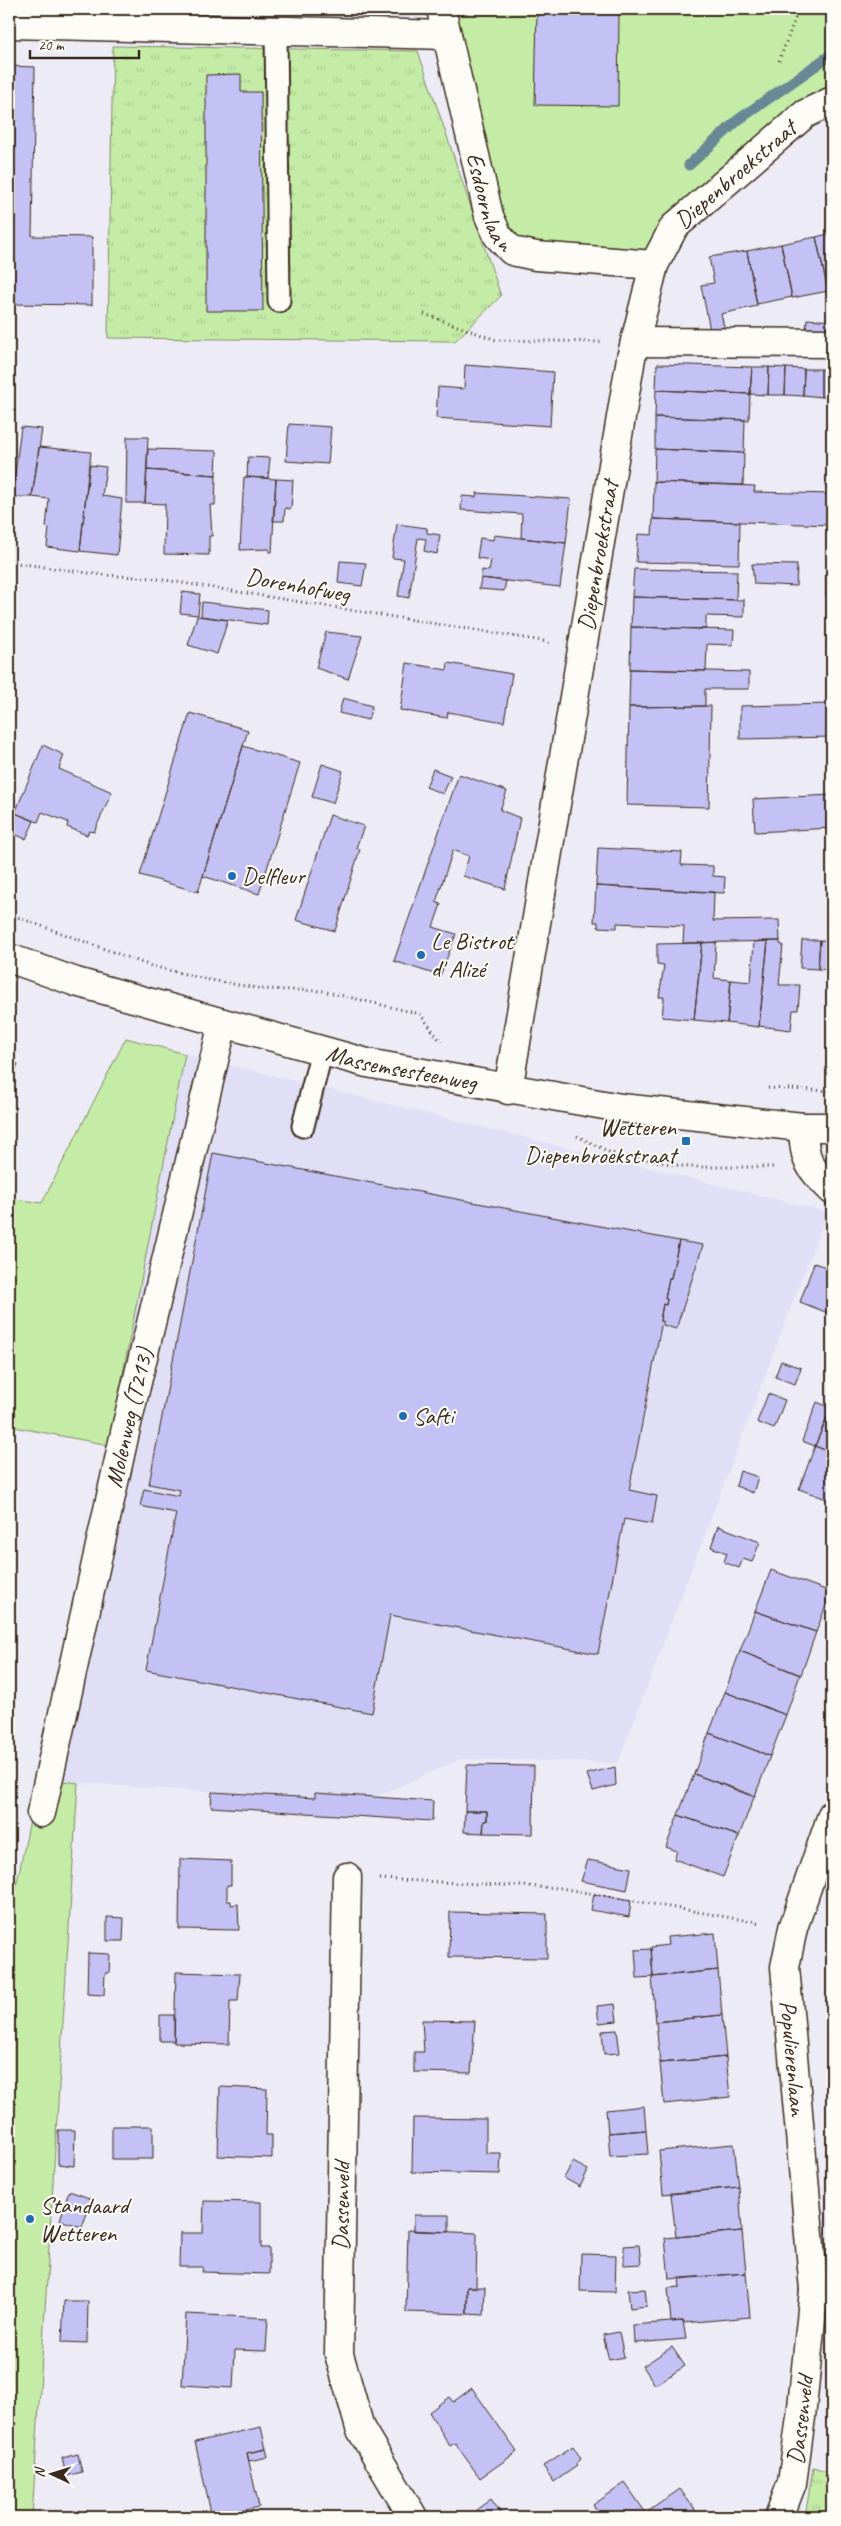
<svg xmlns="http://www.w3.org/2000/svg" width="841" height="2526" font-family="Caveat,sans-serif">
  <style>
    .built { fill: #e0dff5 }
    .grass { fill: #c5eca7; stroke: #808b62 }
    .park { fill: url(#park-tufts); stroke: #808b62 }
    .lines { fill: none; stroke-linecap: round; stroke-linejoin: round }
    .stream { stroke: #678895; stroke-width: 11 }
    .building { fill: #c4c2f4; stroke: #3b2a1e }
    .service-casing { stroke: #3b2a1e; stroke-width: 25 }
    .minor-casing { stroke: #3b2a1e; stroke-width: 31 }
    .secondary-casing { stroke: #3b2a1e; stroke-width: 31 }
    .path { stroke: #3b2a1e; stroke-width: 3; stroke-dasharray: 1 4; stroke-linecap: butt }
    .service { stroke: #fdfcf7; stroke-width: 21 }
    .minor { stroke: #fdfcf7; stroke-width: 28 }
    .secondary { stroke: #fdfcf7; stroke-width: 28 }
    .poi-dot { fill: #1f6fb2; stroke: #fdfcf7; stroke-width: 2 }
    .labels { text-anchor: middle; stroke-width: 4; stroke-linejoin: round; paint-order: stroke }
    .street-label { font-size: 24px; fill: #3b2a1e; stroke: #fdfcf7 }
    .poi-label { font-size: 24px; fill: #3b2a1e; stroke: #fdfcf7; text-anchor: start }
  </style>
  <defs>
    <pattern id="park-tufts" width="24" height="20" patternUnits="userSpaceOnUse" patternTransform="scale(1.25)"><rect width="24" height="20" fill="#c5eca7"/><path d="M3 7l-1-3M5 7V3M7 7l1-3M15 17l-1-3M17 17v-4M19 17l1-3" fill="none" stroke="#aacb8f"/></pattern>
  </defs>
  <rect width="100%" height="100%" fill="#ecebf6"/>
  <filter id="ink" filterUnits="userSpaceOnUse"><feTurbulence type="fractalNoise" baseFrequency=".02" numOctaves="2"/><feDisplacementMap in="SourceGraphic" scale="10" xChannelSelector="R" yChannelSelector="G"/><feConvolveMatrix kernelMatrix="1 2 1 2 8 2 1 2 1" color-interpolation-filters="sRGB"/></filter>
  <g filter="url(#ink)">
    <path class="built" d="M185,1054L827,1212L618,1763L460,1759L364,1802L78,1783L39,1778L109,1445Z"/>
    <path class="grass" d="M441,9H832V101L805,114L654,265L512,251Z
      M126,1038L185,1054L109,1445L9,1426V1198L42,1203Z
      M39,1778L78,1783L32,2517H9V1920Z"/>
    <path class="park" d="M113,46L418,51L501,296L455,341L108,338Z
      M813,2468L832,2474V2517H805Z"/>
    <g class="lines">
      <path class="stream" d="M689,165L738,120L832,54"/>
    </g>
    <path class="building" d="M537,9H619L618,106L535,105Z
      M9,66L35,67L32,236L92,237V305L9,304Z
      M241,74V92H261L263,311H206V75Z
      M832,233V290L828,291L816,237Z
      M816,237L828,291L792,298L781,244Z
      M781,244L792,297L757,304L747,251Z
      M747,251L757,306L721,314L725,331L710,330L701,285L714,283L709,257Z
      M807,319L832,321V333L806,331Z
      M657,364L752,367L750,394L656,390Z
      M465,365L553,372L550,426L436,418L438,387L464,389Z
      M752,367H769L768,395L750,394Z
      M769,367L786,368L785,395H768Z
      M786,368L804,369L803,396L785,395Z
      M804,369H821V397L803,395Z
      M821,369L832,370V397H821Z
      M656,390L750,394L749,420L655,417Z
      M655,417L745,420L744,453L655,449Z
      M289,424L331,427L328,464L286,461Z
      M21,427L42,429L32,497H12Z
      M127,437H148L145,503H126Z
      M39,447L91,452L80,551L47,547L49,528L46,527L49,499L32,497Z
      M148,449L217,451L216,475L147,470Z
      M655,449L744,453L743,485L654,482Z
      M248,457L270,458L268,478L247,477Z
      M89,465L106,467L102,496L122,499L117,555L80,551Z
      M147,470L216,475L215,505H210L212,536H209V555L164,554L165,504L145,503Z
      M244,477L276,479L272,552H269V549L240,550Z
      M276,479L293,480L291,509L285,508L284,521H273Z
      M654,482L755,486L754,492L832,494V525L653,519Z
      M477,493L571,499L566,543L521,538L522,514L461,510L462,496L476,497Z
      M653,519L740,522L739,564L636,562L638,534L652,535Z
      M397,524L427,528V533L440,535L437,554L424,551L426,539L418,538L409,598L398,596L404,559L392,558Z
      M494,535L566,543L560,587L481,578L482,570L489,571L491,560L477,558L480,538L493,540Z
      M340,561L366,563L362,586L338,583Z
      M752,564L797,565L796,586L754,584Z
      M634,569L737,571L736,600L632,597Z
      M826,572H832V597L826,596Z
      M481,578L506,581L504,591L479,589Z
      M182,592L200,594L198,615L180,613Z
      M632,597L744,600V617L706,616V629L631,627Z
      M202,602L268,610L267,625L201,616Z
      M197,616L228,620L217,654L188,645Z
      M631,627L734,630L733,645L707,644L706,671L630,669Z
      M326,632L362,636L348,679L316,668Z
      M407,663L447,670L448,663L512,674L504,722L448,712L447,718L400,710Z
      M630,669L749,672V689H705V706L629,707Z
      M343,698L372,706L368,720L339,713Z
      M832,704V737L740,739V706Z
      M711,706L709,807L627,805L629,707Z
      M190,713L248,730L198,892L140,875Z
      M43,745L64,755L59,769L112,792L94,832L89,831L87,835L67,827L68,822L42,812L38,822L15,813Z
      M243,746L300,763L259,894L203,876Z
      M322,764L343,771L333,803L312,797Z
      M433,769L451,776L443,794L426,787Z
      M459,774L507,791L500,810L520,818L505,889L463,876L469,856L453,850L436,902L441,904L433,927L456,934L440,976L394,961Z
      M832,795V828L755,832L753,799Z
      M15,813L34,821L26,839L9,832Z
      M330,815L364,826L356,848L360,849L335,931L296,920Z
      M598,848L682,852L681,865L713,866V876L725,877L724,893L596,886Z
      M596,886L714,892L713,921L779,920L780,941L683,943L684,926L617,923V928L598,927V922H594Z
      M802,940H820L818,969L800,968Z
      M820,940L832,941V970L818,969Z
      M768,941L759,1027L727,1023L731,980L751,982L754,942Z
      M768,941H780V944L783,945L779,985H800L798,1010H793L791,1030L759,1026Z
      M716,942L714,978L731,980L727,1023L694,1020L702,943Z
      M702,943L694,1020L662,1017L664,997H659L664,965L657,964V944Z
      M9,1060L18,1064L9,1084Z
      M213,1153L679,1241L671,1278H669L665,1298L667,1299L666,1305L663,1304L660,1321L663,1322L661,1326L629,1490L657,1496L652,1524L624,1519L598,1654L390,1615L372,1713L146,1670L176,1513L140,1506L144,1489L179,1496L180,1490L149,1484Z
      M679,1241L703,1245L676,1329L663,1325V1322L660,1321L663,1304L666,1305L667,1299L665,1298L669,1278H671Z
      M814,1263L832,1269V1303L828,1313L800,1302Z
      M781,1361L801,1368L795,1384L775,1377Z
      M768,1394L785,1400L774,1429L757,1422Z
      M817,1402L831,1408L815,1446L802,1441Z
      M831,1407H832V1453L815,1446Z
      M815,1446L832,1453V1501L799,1489Z
      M740,1471L758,1477L753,1493L736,1486Z
      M718,1526L760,1542L752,1562L743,1559L739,1568L724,1562L727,1553L711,1547Z
      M771,1570L831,1592L816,1632L755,1611Z
      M755,1611L816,1632L801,1675L740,1651Z
      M740,1651L800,1675L786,1715L725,1692Z
      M725,1692L786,1715L770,1756L709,1733Z
      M709,1733L770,1756L755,1796L694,1774Z
      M467,1765L534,1766L533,1834L483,1833L484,1821H487V1811H465Z
      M615,1767L616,1785L593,1791L587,1774Z
      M694,1774L754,1797L739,1836L678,1815Z
      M212,1792L315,1798V1793L433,1801L432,1821L211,1807Z
      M465,1811H487V1821H484L483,1833L464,1832Z
      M678,1815L739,1836L723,1877L674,1859L677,1851L666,1847Z
      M180,1859L231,1861V1885H227V1901H231V1905L238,1904L239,1930L179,1929Z
      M588,1860L631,1868L627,1890L581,1881Z
      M594,1894L631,1900L629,1917L591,1910Z
      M450,1912L547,1914V1958L449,1957Z
      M107,1917L124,1918L123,1941H107Z
      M715,1933L718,1970L653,1977L651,1947L668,1945L667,1937Z
      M651,1949L653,1977L637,1978L635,1950Z
      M88,1953L110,1954L109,1973H105L104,1995L87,1994Z
      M718,1970L722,2015L656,2022L652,1977Z
      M176,1972L240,1974L238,2001H230L229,2044L174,2043Z
      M615,2004L617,2021L599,2023L597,2006Z
      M160,2015H174V2041H160Z
      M722,2015L726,2057L660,2063L656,2022Z
      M422,2020L475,2021L471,2073L414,2072V2052H424Z
      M617,2030L620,2053L604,2054L602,2031Z
      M726,2057L730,2097L664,2104L660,2063Z
      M220,2087L267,2089L266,2135H272V2158L218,2156Z
      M644,2106L646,2130L608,2133L606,2110Z
      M413,2118L486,2119V2153H501L500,2174L412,2172Z
      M112,2126H153V2159H112Z
      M58,2130H75L74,2166L58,2164Z
      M646,2130L648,2154L610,2156L608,2133Z
      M734,2144L739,2187L663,2194L659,2151Z
      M573,2162L588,2170L580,2187L564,2178Z
      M739,2187L742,2231L676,2237L671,2194Z
      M69,2191L92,2199L82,2227L60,2220Z
      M204,2201L261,2202V2248H269V2274L202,2272L203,2267H179L180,2233H203Z
      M414,2215H449V2232L414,2231Z
      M408,2230L477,2233L476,2287H467V2314L406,2312Z
      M742,2231L746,2273L669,2279L665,2238Z
      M639,2245L641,2264L624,2265V2246Z
      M581,2254L616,2255L615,2292L580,2291Z
      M746,2273L750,2317L683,2323V2321L671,2322L668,2288L680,2287L679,2279Z
      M467,2287H485L484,2315L467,2314Z
      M645,2289L647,2306L630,2308L628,2290Z
      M64,2301H88L87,2343L62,2342Z
      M186,2314L268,2318L266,2351L235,2350L233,2388L182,2385Z
      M683,2321L686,2339L634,2343L633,2325Z
      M619,2332L624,2357L609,2360L603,2335Z
      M672,2347L685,2366L655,2385L643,2366Z
      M472,2388L517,2452L480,2478L455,2443L450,2446L429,2412L449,2397L453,2402Z
      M261,2427L266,2449L247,2453L259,2507L212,2517L195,2442Z
      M573,2446L581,2459L576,2464L577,2466L554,2482L543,2466Z
      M266,2449L268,2457L249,2461L247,2453Z
      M78,2454L82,2472L66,2476L62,2458Z
      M625,2483L646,2513L680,2489L700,2517H601L593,2505Z
      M491,2499L501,2513L494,2517H481L476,2510Z"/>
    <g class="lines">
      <g class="service-casing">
        <path id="service" d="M276,31L279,301
          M303,1126L322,1050"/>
      </g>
      <g class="minor-casing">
        <g id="minor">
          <path id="s1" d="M441,9L489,216L498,236L512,251L536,256L654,265"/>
          <path d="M9,24L447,35"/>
          <path d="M635,342L832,343"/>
          <path id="s2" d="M508,1090L631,358L654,265L674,227L805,114L832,101"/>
          <path d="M803,1127C804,1161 808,1166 832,1190"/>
          <path id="s3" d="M41,1813L126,1428L223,1023"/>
          <path id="s4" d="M832,1815L793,1928L785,1967L814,2290L832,2293"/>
          <path d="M347,1877L339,2354L360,2428L413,2517"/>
          <path id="s5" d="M779,2517L792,2483L801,2417L814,2290"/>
        </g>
      </g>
      <g class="secondary-casing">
        <g id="secondary">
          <path id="s6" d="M9,958L76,982L367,1063L621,1108L803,1127H832"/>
        </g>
      </g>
      <path class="path" d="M779,61L797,14L804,9
        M424,314L496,340L602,342
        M9,562L103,575L152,578L549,642
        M9,914L151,966L210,980L263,989L323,991L420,1014L441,1042
        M768,1088L832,1091
        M577,1136L611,1153L688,1167H775
        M380,1879L560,1888L761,1923"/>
      <use href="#service" class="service"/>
      <use href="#minor" class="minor"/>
      <use href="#secondary" class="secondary"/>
    </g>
  </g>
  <g class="poi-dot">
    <circle cx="232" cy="876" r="5"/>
    <circle cx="421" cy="955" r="5"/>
    <rect x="681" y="1136" width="10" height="10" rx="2.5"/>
    <circle cx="403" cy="1416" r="5"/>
    <circle cx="30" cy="2219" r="5"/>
  </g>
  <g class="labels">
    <g class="street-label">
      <text dy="8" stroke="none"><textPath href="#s2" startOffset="962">Diepenbroekstraat</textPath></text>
      <text dy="8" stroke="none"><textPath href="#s1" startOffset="199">Esdoornlaan</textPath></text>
      <text dy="8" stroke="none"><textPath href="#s2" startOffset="542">Diepenbroekstraat</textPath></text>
      <text transform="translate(298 585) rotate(10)" y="8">Dorenhofweg</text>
      <text dy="8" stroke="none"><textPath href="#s6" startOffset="408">Massemsesteenweg</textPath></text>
      <text dy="8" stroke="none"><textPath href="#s3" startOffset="405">Molenweg (T213)</textPath></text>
      <text dy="8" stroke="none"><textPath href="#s4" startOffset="251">Populierenlaan</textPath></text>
      <text transform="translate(341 2206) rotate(-89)" y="8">Dassenveld</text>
      <text dy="8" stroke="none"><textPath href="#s5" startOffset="100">Dassenveld</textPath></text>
    </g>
    <g class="poi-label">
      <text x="242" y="884">Delfleur</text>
      <text x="431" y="949">Le Bistrot<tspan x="431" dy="28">d' Alizé</tspan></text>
      <text x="676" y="1135" text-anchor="end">Wetteren<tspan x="676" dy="28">Diepenbroekstraat</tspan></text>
      <text x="413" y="1424">Safti</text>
      <text x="40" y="2213">Standaard<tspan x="40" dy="28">Wetteren</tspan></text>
    </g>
  </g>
  <rect width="841" height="2526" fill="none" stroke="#fdfcf7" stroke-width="30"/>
  <rect x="15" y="15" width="811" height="2496" fill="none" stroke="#3b2a1e" stroke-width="2" filter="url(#ink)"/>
  <g transform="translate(52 2474) rotate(274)" stroke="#fdfcf7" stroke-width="4" paint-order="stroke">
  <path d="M0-4L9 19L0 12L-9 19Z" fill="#3b2a1e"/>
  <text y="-8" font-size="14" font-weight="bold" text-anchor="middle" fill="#3b2a1e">N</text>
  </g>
  <path d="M30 50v8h109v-8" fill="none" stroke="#3b2a1e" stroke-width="2.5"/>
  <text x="38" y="50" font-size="15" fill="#3b2a1e" stroke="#fdfcf7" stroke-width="4" paint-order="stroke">20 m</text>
</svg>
